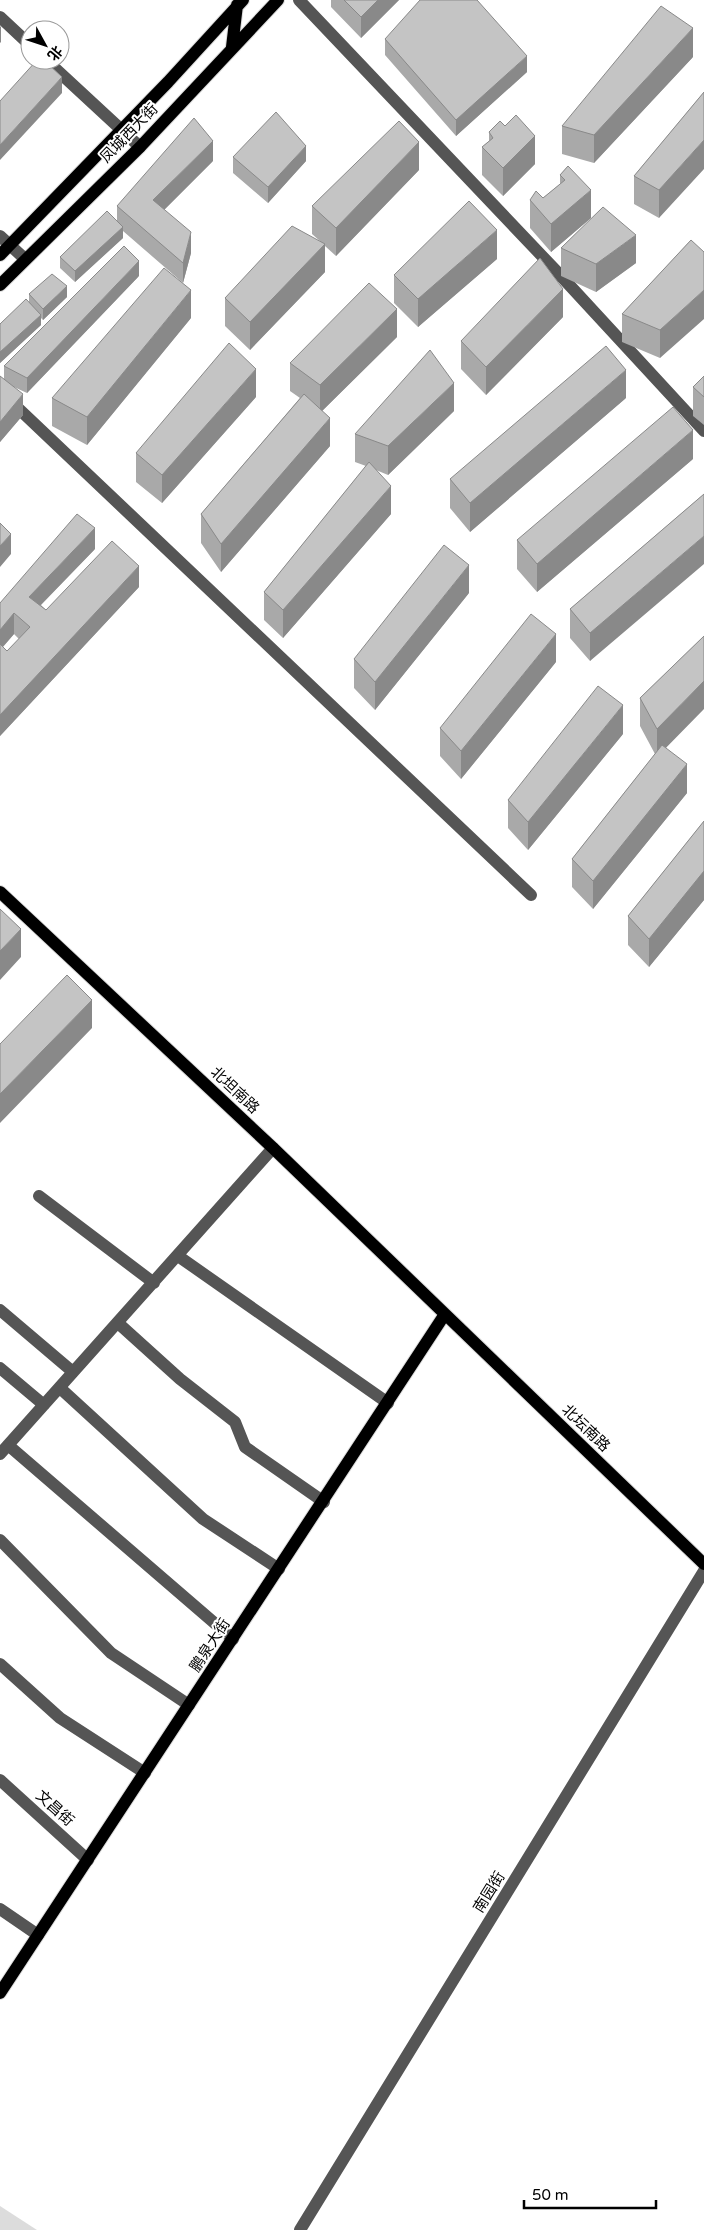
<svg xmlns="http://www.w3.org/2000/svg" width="704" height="2230" font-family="'Varela Round','Noto Sans SC',sans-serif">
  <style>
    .pitch { fill: #dcdcdc }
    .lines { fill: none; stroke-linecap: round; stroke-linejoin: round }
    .major-casing { stroke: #dbdbdb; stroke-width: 14 }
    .minor { stroke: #555; stroke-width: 12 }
    .major { stroke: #000; stroke-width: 12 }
    .wall { fill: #a9a9a9; fill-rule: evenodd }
    .shaded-wall { fill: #898989 }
    .building { fill: #c4c4c4; stroke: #898989 }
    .labels { text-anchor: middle; stroke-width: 4; stroke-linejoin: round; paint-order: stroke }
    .street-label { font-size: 15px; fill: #000; stroke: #fff }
  </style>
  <rect width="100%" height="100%" fill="#fff"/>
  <path class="pitch" d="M0,2206L37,2230H0Z"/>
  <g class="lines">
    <g class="major-casing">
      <path id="major" d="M232,47L237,5
        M0,255L168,82L243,0
        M0,285L140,147L278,0
        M0,892L273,1148L704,1564
        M0,1993L445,1314"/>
    </g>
    <path class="minor" d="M299,0L561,276L704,431
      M0,17L30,45
      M46,60L140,147
      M0,236L25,259
      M0,391L531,895
      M39,1196L154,1283
      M178,1256L388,1403
      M0,1310L73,1372
      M118,1323L180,1379L235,1422L245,1447L324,1502
      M0,1368L44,1405
      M60,1388L203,1519L279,1569
      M8,1445L233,1639
      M0,1454L273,1148
      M0,1540L111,1653L189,1705
      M0,1664L60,1718L145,1773
      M0,1780L88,1860
      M0,1909L38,1935
      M300,2230L704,1571"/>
    <use href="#major" class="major"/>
  </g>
  <path class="wall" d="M331,0H399L361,38L331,7Z
    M385,39L527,72L456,136L385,55Z
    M693,57L594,163L562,154V126Z
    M704,92L659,218L634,204V176Z
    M489,132L535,164L503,196L482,175V147L489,141Z
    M233,157L306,161L268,203L233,173Z
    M213,161L164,210L191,253L183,283L123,231V238L75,282L60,268V257L117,222V206Z
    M568,166L591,218L551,252L530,228V200L543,198L560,184V175Z
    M419,170L336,256L325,246V272L250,350L225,326V298L321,242L312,234V206Z
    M691,240L660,358L622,342V314Z
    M561,248L636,263L596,292L561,276Z
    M497,259L418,327L394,303V275Z
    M139,276L27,393L14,387L23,415L0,442V376L4,379V366Z
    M29,294L67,297L43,320L41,318V325L0,363V324L29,302Z
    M563,317L486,395L461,369V341Z
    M191,318L87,445L52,426V398Z
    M397,337L322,411L330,446L221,572L201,543V514L300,398L290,391V363Z
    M704,376V425L693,416V387Z
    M256,397L162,503L136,482V453Z
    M626,398L470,532L450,508V479Z
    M454,411L388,475L376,470L391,514L283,638L264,620V592L366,466L355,462V434Z
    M693,459L537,592L517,569V540Z
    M704,494L590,661L570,638V609Z
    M95,549L41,605L46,610L139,587L0,736V603ZM14,634L19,639L7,651L3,647Z
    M469,593L375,710L354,688V659Z
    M704,636L666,748L687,793L593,909L572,887V859L655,754L640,726V698Z
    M556,662L461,779L440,756V728Z
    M623,734L528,850L508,828V800Z
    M704,821V900L649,967L628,945V916Z"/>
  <path class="shaded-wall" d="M378,0H399L361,38V17Z
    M1,26V42L0,43V27Z
    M693,28V57L594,163V135Z
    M527,56V72L456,136V120Z
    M62,77V93L0,160V145Z
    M535,136V164L503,196V168Z
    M704,140V169L659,218V190Z
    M213,141V161L153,221V200Z
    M419,142V170L336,256V228Z
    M306,146V161L268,203V187Z
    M591,190V218L551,252V224Z
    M123,227V238L75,282V271Z
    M497,230V259L418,327V299Z
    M191,232V253L183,283V263Z
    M636,235V263L596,292V264Z
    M325,244V272L250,350V322Z
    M139,261V276L27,393V378Z
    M67,286V297L43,320V309Z
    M563,289V317L486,395V367Z
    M191,290V318L87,445V417Z
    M704,290V319L660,358V330Z
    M397,309V337L320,413V385Z
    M41,315V325L0,363V352Z
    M256,369V397L162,503V475Z
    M626,370V398L470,532V503Z
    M454,383V411L388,475V446Z
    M23,394V415L0,442V422Z
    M330,418V446L221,572V544Z
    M693,430V459L537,592V564Z
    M391,486V514L283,638V610Z
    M95,528V549L29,617V597Z
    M11,534V554L0,567V546Z
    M704,536V564L590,661V633Z
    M469,565V593L375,710V682Z
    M139,566V587L0,736V715Z
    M14,613V634L0,650V630Z
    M556,634V662L461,779V751Z
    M704,681V709L657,757V729Z
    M623,705V734L528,850V822Z
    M687,764V793L593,909V881Z
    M704,871V900L649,967V939Z
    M21,929V957L0,980V951Z
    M92,1000V1028L0,1123V1094Z"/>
  <path class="building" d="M344,0H378L361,17Z
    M420,0H477L527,56L456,120L385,39Z
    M661,6L693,28L594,135L562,126Z
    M37,60H44L62,77L0,145V101Z
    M704,92V140L659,190L634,176Z
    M276,112L306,146L268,187L233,157Z
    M516,115L535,136L503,168L482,147L493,138L489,132L500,121L505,126Z
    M194,118L213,141L153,200L191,232L183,263L117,206Z
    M399,121L419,142L336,228L312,206Z
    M568,166L591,190L551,224L530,200L536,191L543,198L565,180L560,175Z
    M469,201L497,230L418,299L394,275Z
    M603,207L636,235L596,264L561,248Z
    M107,211L123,227L75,271L60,257Z
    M292,226L325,244L250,322L225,298Z
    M691,240L704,252V290L660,330L622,314Z
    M124,246L139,261L27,378L4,366Z
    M540,258L563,289L486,367L461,341Z
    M164,268L191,290L87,417L52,398Z
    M52,274L67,286L43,309L29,294Z
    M369,283L397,309L320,385L290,363Z
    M26,299L41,315L0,352V324Z
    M229,343L256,369L162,475L136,453Z
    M606,346L626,370L470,503L450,479Z
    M430,350L454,383L388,446L355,434Z
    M0,376L23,394L0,422Z
    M704,376V397L693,387Z
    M304,394L330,418L221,544L201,514Z
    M673,407L693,430L537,564L517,540Z
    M369,462L391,486L283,610L264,592Z
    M704,494V536L590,633L570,609Z
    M77,514L95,528L29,597L46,610L112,541L139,566L0,715V644L7,651L30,627L14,613L0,630V603Z
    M0,523L11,534L0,546Z
    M444,545L469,565L375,682L354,659Z
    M531,614L556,634L461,751L440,728Z
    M704,636V681L657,729L640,698Z
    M598,686L623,705L528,822L508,800Z
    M662,745L687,764L593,881L572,859Z
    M704,821V871L649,939L628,916Z
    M0,909L21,929L0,951Z
    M67,975L92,1000L0,1094V1044Z"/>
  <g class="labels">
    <g class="street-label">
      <text transform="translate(129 133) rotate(-46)" y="5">凤城西大街</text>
      <text transform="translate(235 1090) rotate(43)" y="5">北坦南路</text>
      <text transform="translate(586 1428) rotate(44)" y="5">北坛南路</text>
      <text transform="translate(210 1645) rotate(-57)" y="5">鹏泉大街</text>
      <text transform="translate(55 1808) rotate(42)" y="5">文昌街</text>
      <text transform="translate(489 1892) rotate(-58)" y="5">南园街</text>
    </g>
  </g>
  <g transform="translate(45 45) rotate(130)"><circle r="24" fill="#ffffff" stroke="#999999"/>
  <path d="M0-4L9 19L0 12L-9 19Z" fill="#000000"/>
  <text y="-8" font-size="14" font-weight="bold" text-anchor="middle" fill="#000000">北</text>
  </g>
  <path d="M524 2200v8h132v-8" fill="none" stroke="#000000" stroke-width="2.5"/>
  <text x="532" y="2200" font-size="15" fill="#000000" stroke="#ffffff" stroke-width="4" paint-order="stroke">50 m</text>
</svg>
